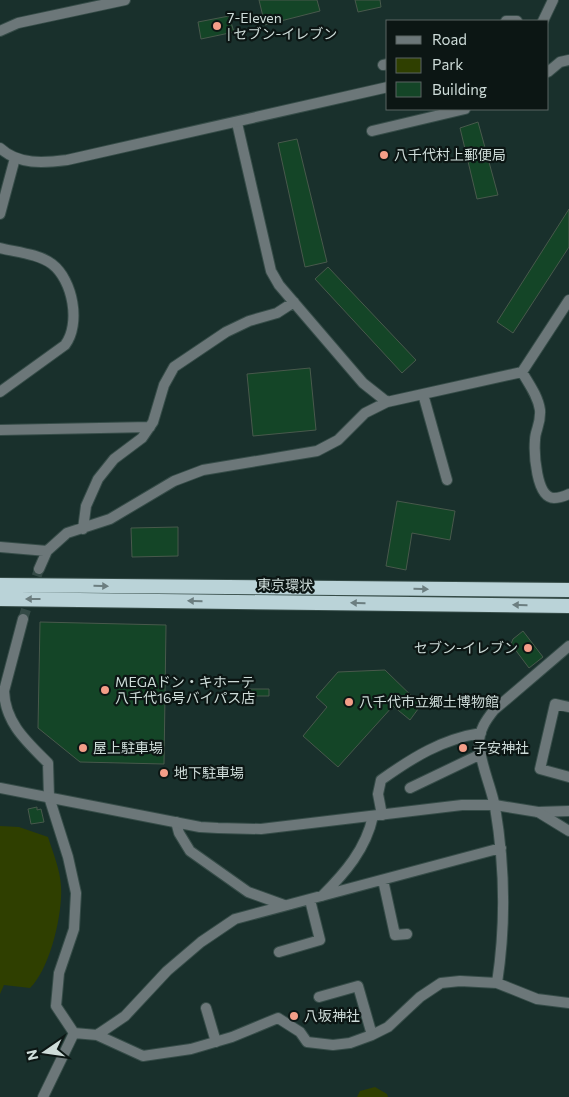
<svg xmlns="http://www.w3.org/2000/svg" width="569" height="1097" font-family="Commissioner,'Noto Sans JP',sans-serif">
  <style>
    .green { fill: #2f3f00 }
    .building { fill: #144527; stroke: #48594c }
    .lines { fill: none; stroke-linecap: round; stroke-linejoin: round }
    .minor-tunnel { stroke: #344a46; stroke-width: 10; stroke-dasharray: 10 5; stroke-linecap: butt }
    .minor-casing { stroke: #364c48; stroke-width: 12 }
    .tertiary-casing { stroke: #364c48; stroke-width: 12 }
    .trunk-casing { stroke: #364c48; stroke-width: 16 }
    .minor { stroke: #6c7779; stroke-width: 10 }
    .tertiary { stroke: #6c7779; stroke-width: 10 }
    .trunk { stroke: #bad3d8; stroke-width: 14 }
    .oneway { fill: #6c7e80 }
    .poi-dot { fill: #f49e88; stroke: #0c1614; stroke-width: 2 }
    .labels { text-anchor: middle; stroke-width: 4.5; stroke-linejoin: round; paint-order: stroke }
    .poi-label { font-size: 14px; fill: #cedcd9; stroke: #0c1614; text-anchor: start }
    .street-label { font-size: 14px; fill: #cedcd9; stroke: #0c1614 }
  </style>
  <rect width="100%" height="100%" fill="#19302c"/>
  <path class="green" d="M0,826L19,827L48,837C53,853 60,869 61,886C63,913 50,969 30,988L4,985L0,994Z
    M375,1087L387,1094L388,1097H357L360,1091Z"/>
  <path class="building" d="M259,0H317L320,11L265,25Z
    M355,0H380L381,7L358,12Z
    M229,16L234,32L201,39L198,22Z
    M478,122L498,195L477,199L460,128Z
    M297,139L327,262L305,267L278,143Z
    M569,209V247L513,333L497,322Z
    M328,267L416,360L402,373L315,279Z
    M310,368L316,430L253,436L247,374Z
    M397,501L455,511L450,540L412,533L406,570L386,566Z
    M178,527V556L132,557L131,528Z
    M40,622L166,625L164,764L80,762L38,728Z
    M523,631L543,657L529,668L511,644L513,639Z
    M385,670L421,705L410,720L393,706L338,767L303,736L327,707L316,697L338,672Z
    M247,689H269V696H248Z
    M37,807V810L41,809L44,822L31,824L28,809Z"/>
  <g class="lines">
    <path class="minor-tunnel" d="M23,619L39,569"/>
    <g class="minor-casing">
      <path id="minor" d="M506,21H517
        M0,31L18,23L125,0
        M383,65L388,64
        M548,72L560,62L569,60
        M237,123L271,271L279,285L363,383L387,402
        M372,131L465,109
        M0,248C16,252 39,254 52,264C73,280 81,324 65,345L0,392
        M522,372C529,384 538,396 540,410C541,425 535,430 535,440C534,453 536,498 554,498C559,498 565,496 569,494
        M423,394L447,480
        M0,430L150,427
        M83,529L86,506L98,479L114,459L142,438L153,422L164,385L174,367L226,332L249,321L277,313L294,302
        M0,547L47,551
        M39,569L47,551L67,533L110,519L174,481L203,470L317,451L338,440L365,413L387,402L522,372L569,300
        M23,619L4,691C5,723 27,742 48,763L49,797L68,857L76,893L74,929L59,973L56,1006L74,1033
        M569,707L555,704L540,769L569,777
        M410,788L481,754
        M538,812L569,811
        M382,815L378,794L381,780C412,758 442,739 481,733
        M176,822L179,833L190,851L248,892L284,905
        M383,880L395,935L407,934
        M322,896C345,873 366,849 373,816
        M279,952L320,940L310,900
        M497,983C506,924 505,866 495,807C491,786 481,766 479,744C479,730 486,720 494,710L569,646
        M319,997L358,986L372,1035
        M206,1008L216,1042
        M74,1033L97,1035L125,1016L167,971L201,942L235,919L501,848
        M97,1035L143,1056L191,1049L232,1037L278,1018L300,1032L307,1042L333,1045L350,1043L372,1035L388,1027L420,997L441,983L460,981L497,983L537,999L569,1003
        M43,1097L74,1033"/>
    </g>
    <g class="tertiary-casing">
      <path id="tertiary" d="M543,21L553,0
        M0,148C18,165 44,163 67,160L388,87
        M0,214L15,158
        M0,788L200,827L218,828L261,829L462,805H495L538,812L569,831"/>
    </g>
    <g class="trunk-casing">
      <path id="trunk" d="M0,585L569,590
        M0,599L569,606"/>
    </g>
    <use href="#minor" class="minor"/>
    <use href="#tertiary" class="tertiary"/>
    <use href="#trunk" class="trunk"/>
  </g>
  <defs><path id="oneway-solid" d="M-6-.8H1V-3.2L6.5 0L1 3.2V.8H-6Z" transform="scale(1.25)"/></defs>
  <g class="oneway">
    <use href="#oneway-solid" transform="translate(101 586) rotate(1)"/>
    <use href="#oneway-solid" transform="translate(421 589) rotate(1)"/>
    <use href="#oneway-solid" transform="translate(33 599) rotate(-180)"/>
    <use href="#oneway-solid" transform="translate(195 601) rotate(-179)"/>
    <use href="#oneway-solid" transform="translate(358 603) rotate(-179)"/>
    <use href="#oneway-solid" transform="translate(520 605) rotate(-179)"/>
  </g>
  <g class="poi-dot">
    <circle cx="217" cy="26" r="5"/>
    <circle cx="384" cy="155" r="5"/>
    <circle cx="528" cy="648" r="5"/>
    <circle cx="105" cy="690" r="5"/>
    <circle cx="349" cy="702" r="5"/>
    <circle cx="83" cy="748" r="5"/>
    <circle cx="463" cy="748" r="5"/>
    <circle cx="164" cy="773" r="5"/>
    <circle cx="294" cy="1016" r="5"/>
  </g>
  <g class="labels">
    <g class="poi-label">
      <text x="227" y="23">7-Eleven<tspan x="227" dy="16">| セブン-イレブン</tspan></text>
      <text x="394" y="160">八千代村上郵便局</text>
      <text x="518" y="653" text-anchor="end">セブン-イレブン</text>
      <text x="115" y="687">MEGAドン・キホーテ<tspan x="115" dy="16">八千代16号バイパス店</tspan></text>
      <text x="359" y="707">八千代市立郷土博物館</text>
      <text x="93" y="753">屋上駐車場</text>
      <text x="473" y="753">子安神社</text>
      <text x="174" y="778">地下駐車場</text>
      <text x="304" y="1021">八坂神社</text>
    </g>
    <g class="street-label">
      <text transform="translate(285 585) rotate(1)" y="5">東京環状</text>
    </g>
  </g>
  <rect x="386" y="20" width="162" height="90" fill="#0c1614" stroke="#5a6563"/>
  <rect x="396" y="36" width="25" height="8" fill="#6c7779" stroke="#5a6563"/>
  <text x="432" y="45" font-size="15" fill="#cedcd9">Road</text>
  <rect x="396" y="58" width="25" height="15" fill="#2f3f00" stroke="#5a6563"/>
  <text x="432" y="70" font-size="15" fill="#cedcd9">Park</text>
  <rect x="396" y="82" width="25" height="15" fill="#144527" stroke="#5a6563"/>
  <text x="432" y="95" font-size="15" fill="#cedcd9">Building</text>
  <g transform="translate(45 1052) rotate(257)" stroke="#0c1614" stroke-width="4" paint-order="stroke">
  <path d="M0-4L9 19L0 12L-9 19Z" fill="#cedcd9"/>
  <text y="-8" font-size="14" font-weight="bold" text-anchor="middle" fill="#cedcd9">N</text>
  </g>
</svg>
